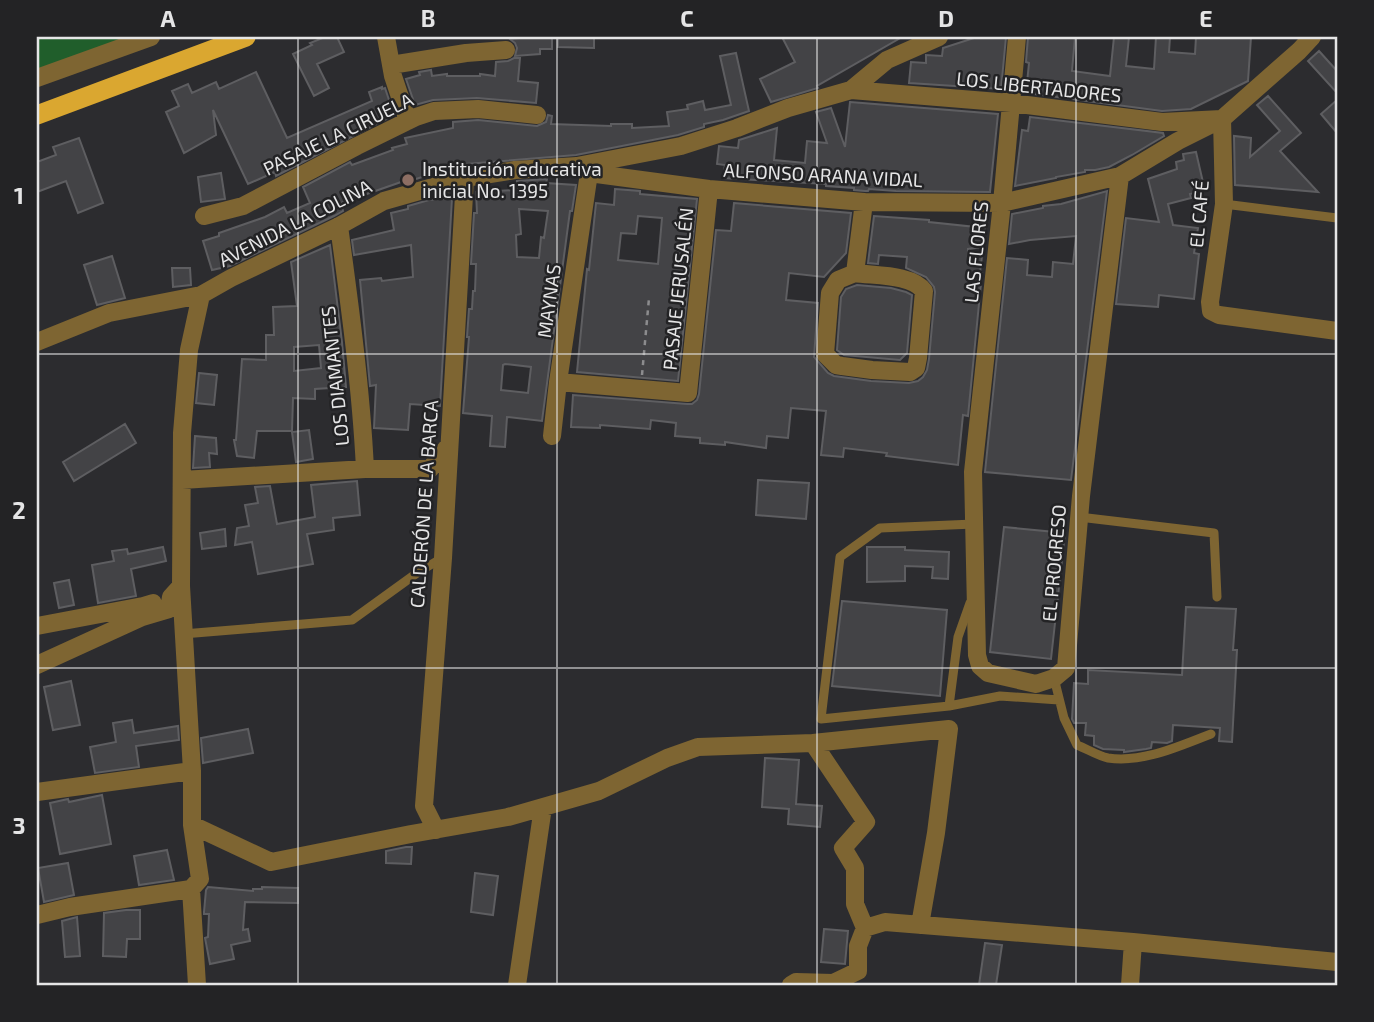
<svg xmlns="http://www.w3.org/2000/svg" width="1374" height="1022" font-family="'Exo 2',sans-serif">
  <style>
    .green { fill: #205e2b }
    .building { fill: #434346; stroke: #5e5e61; stroke-width: 2; fill-rule: evenodd }
    .lines { fill: none; stroke-linecap: round; stroke-linejoin: round }
    .path { stroke: #8c8c8e; stroke-width: 2.5; stroke-dasharray: 5 5; stroke-linecap: butt }
    .service { stroke: #7e6532; stroke-width: 9 }
    .minor { stroke: #7e6532; stroke-width: 18 }
    .trunk { stroke: #daa730; stroke-width: 19 }
    .grid { fill: none; stroke: #e5e5e6; stroke-width: 2; stroke-opacity: 0.55 }
    .education-dot { fill: #8d6e63; stroke: #232325; stroke-width: 2.5 }
    .labels { text-anchor: middle; stroke-width: 5; stroke-linejoin: round; paint-order: stroke }
    .street-label { font-size: 19px; fill: #e5e5e6; stroke: #232325 }
    .poi-label { font-size: 19px; fill: #e5e5e6; stroke: #232325; text-anchor: start }
    .neatline { fill: none; stroke: #e5e5e6; stroke-width: 2.5 }
    .grid-label { font-size: 23px; text-anchor: middle; font-weight: bold; fill: #e5e5e6 }
  </style>
  <rect width="100%" height="100%" fill="#2c2c2f"/>
  <path class="green" d="M37,37H130L37,79Z"/>
  <path class="building" d="M325,37H337L344,52L317,64L329,88L314,96L293,54L312,45L310,43Z
    M530,37H552V49H540V54L515,56L517,48L515,43L510,39Z
    M558,37H594V48L558,47Z
    M782,37H902L817,86L818,88L771,102L760,79L795,62Z
    M977,37H1006L1001,89L909,83L911,62L926,63V55L942,56L943,48Z
    M1028,37H1075L1072,71L1110,76L1114,37H1129L1126,66L1154,69L1156,37H1170L1169,52L1195,54L1196,37H1251L1248,81L1191,109L1162,111L1026,93L1029,63L1026,62Z
    M1319,51L1337,71V93L1308,61Z
    M736,53L749,111L723,120L704,124V127L678,135L576,155L454,165L456,169L431,174L404,183V181L341,203L343,211L334,216L230,266L212,270L203,241L219,236V233L265,217L284,207L287,213L310,203L303,187L350,162L352,165L393,150L392,148L407,144L405,138L453,128V122L478,120L537,126L546,122L548,115L552,116L551,124L611,126V124H632V128L669,126L667,112L688,109L687,105L703,101L705,110L731,105L720,56Z
    M514,58H520L518,81L538,83L536,103L477,98L433,100L415,105L406,79L420,75L419,72L431,70L432,76L447,74V76H480V74L495,76L496,62L508,61Z
    M256,72L287,138L372,101L369,92L382,87V89L385,88L394,115L276,176L275,172L248,184L213,110L216,135L184,153L166,112L179,106L172,91L188,84L192,93L216,82L219,89Z
    M1268,96L1301,133L1280,151L1318,192L1235,185L1234,136L1251,138L1250,157L1280,131L1257,105Z
    M1337,100V133L1321,114Z
    M850,102L998,114L990,192L896,191L869,189L868,191H865L854,190V188L826,186V184L723,178L725,165L717,164L719,146L738,148L739,140L777,128L774,160L805,163L807,141L827,143L816,112L831,108L845,147Z
    M1030,117L1163,133L1164,136L1132,155L1109,167L1095,170H1085V172L1056,177V178L1015,186L1022,130L1028,131Z
    M79,138L103,203L78,213L66,181L37,192V162L56,155L53,147Z
    M1196,152L1205,191L1190,194L1191,198L1168,204L1173,225L1198,228L1194,253L1199,254L1194,299L1159,295L1158,307L1116,304L1126,218L1159,222L1148,179L1177,169L1176,162L1184,160L1183,154Z
    M221,173L225,199L201,202L198,177Z
    M547,179L546,183L576,185L572,211H570L542,421L507,417L505,447L490,446L492,416L463,413L469,337H467L469,309H472L473,291H475L476,264H471L474,213H477L476,192L516,190L517,181ZM519,209L548,211L544,238L541,237L539,258L517,257L516,235L521,234ZM505,364L531,367L528,393L501,390L503,365Z
    M615,189L640,191V194L697,199L678,381L577,372L587,269L589,270L596,203L614,205ZM638,216L662,218L658,264L618,260L621,233L636,234Z
    M1107,191L1071,480L985,472L1007,258L1028,260L1027,275L1052,277L1053,262L1073,264L1076,236L1030,240L1009,244L1012,214L1043,208V206L1061,204Z
    M452,198L440,406L410,404L408,430L374,428L376,385L370,386L360,280L381,278L382,281L413,277L411,245L354,255L352,240L394,230L391,213L408,209V206L429,200Z
    M734,203L851,213L846,253L824,277L789,273L786,300L818,303L814,357L828,373L834,376L871,381L909,383L918,381L923,377L927,370L929,359L935,292L934,287L926,277L906,268L907,257L879,255L878,264L868,263L874,216L929,220V222L985,228L983,247L968,249V254L982,256L980,273H982L968,416L963,415L958,465L886,456L887,453L844,448L843,457L821,455L826,411L791,408L788,438L767,436L766,448L725,442V445L700,443V438L675,436L676,423L651,420L650,429L600,425V428L571,427L573,395L687,404H692L697,400L699,394L716,230L731,231Z
    M330,245L342,342L346,387L315,389V399L293,398L292,431H257L254,458L237,456L234,440H236L242,359L266,360V335H274L273,307L297,306L291,262ZM319,345L321,368L294,371V347Z
    M112,256L125,298L97,305L84,265Z
    M172,268H190L191,285L173,287Z
    M857,285L891,288L906,292L912,295L907,353L900,360L844,355L837,350L841,297L846,289Z
    M199,373L217,375L214,405L196,403Z
    M125,424L136,443L74,481L63,462Z
    M309,430L313,459L296,462L292,432Z
    M195,436L216,438L217,454L209,453L210,467L193,468Z
    M758,480L809,483L806,519L756,515Z
    M357,481L360,515L333,518L334,530L307,534L313,564L258,574L252,542L235,545L237,528L249,526L245,505L258,503L255,487L270,486L277,524L315,517L311,485Z
    M1004,527L1065,533L1051,659L990,652Z
    M225,529L226,546L202,549L200,533Z
    M163,547L166,561L131,569L136,596L98,603L92,565L114,561L112,551L127,549L128,554Z
    M867,547H905V550L949,552L948,579L932,578L933,567L905,566V581L867,582Z
    M69,580L74,605L59,608L54,583Z
    M842,601L947,610L940,696L832,686Z
    M1186,607L1236,609L1233,650H1237L1232,742L1219,741L1220,728L1173,725L1172,741L1167,743L1152,742L1151,748L1146,749L1124,752V750L1103,749L1094,745V736L1085,735L1086,723H1074L1072,719L1074,683L1088,684V670L1182,675Z
    M71,681L80,725L53,730L44,687Z
    M132,720L134,733L178,726L179,740L136,746L139,767L95,773L90,747L116,742L113,723Z
    M248,729L253,753L203,763L201,738Z
    M765,758L799,760L796,804L822,806L820,827L788,824L789,809L762,807Z
    M102,795L111,844L60,854L50,803L68,799L69,802Z
    M406,847H412L411,864L386,863V851Z
    M167,850L174,880L139,885L134,856Z
    M68,863L74,895L44,902L38,868Z
    M475,873L498,876L493,915L471,912Z
    M208,887L253,891V889H262V887L298,888V903L245,902L243,930L248,929L250,941L231,945L234,959L210,964L205,938L208,937L209,914H204V912L206,890Z
    M126,910H140V939H127L126,957L103,956L104,913Z
    M77,917L80,956L65,957L62,921Z
    M824,929L848,931L845,964L821,962Z
    M985,943L1002,945L996,985H979Z"/>
  <g class="lines">
    <path class="path" d="M642,375L649,298"/>
    <path class="service" d="M1224,204L1337,218
      M1079,517L1214,533L1217,597
      M970,603L958,637L949,706L821,719L840,557L880,528L974,524
      M183,634L352,620L417,573L442,558
      M1054,678L1064,718L1077,745C1087,749 1098,756 1108,758C1144,763 1179,746 1211,734
      M949,706L1000,696L1059,700"/>
    <path class="minor" d="M386,37L393,76L408,121
      M1017,37L1002,203L973,472L977,655L980,666L988,673L1036,684L1054,678L1066,668L1081,496L1120,176
      M391,65L466,53L506,50
      M37,78L151,37
      M851,90L1011,103L1162,122L1222,119L1224,204L1210,302L1211,311L1219,315L1337,331
      M581,168L589,173L709,189L864,202L1002,203L1120,176L1178,141L1222,119L1299,51L1312,37
      M204,216L243,206L357,146L416,117L434,111L478,109L537,115
      M339,226C350,307 361,388 365,469H430L449,445
      M855,273C875,276 912,274 924,291L918,358L916,368L910,372L872,370L842,366L836,365L825,354L830,293L838,280Z
      M855,273L864,202
      M37,342L109,313L201,295L231,278L339,226L384,201L465,178L515,170L577,166L681,146L737,128L788,108L851,90L887,60L939,37
      M558,382L688,393L709,189
      M552,436L558,382L589,173
      M182,480L365,469
      M37,626L143,606L153,603
      M37,665L142,617L169,609L171,597L181,586
      M37,792L192,771
      M192,825L271,862L411,834L508,817L599,791L667,758L698,747L813,743
      M436,830L424,806L443,558L465,178
      M191,889L197,985
      M37,915L70,907L191,889L200,879L192,825V771L181,586L182,433L189,350L201,295
      M865,928L855,904V868L843,848L866,822L813,743L949,729L936,833L920,925
      M517,985L543,807
      M791,985L796,982L833,983L858,971V946L865,928L885,922L1133,942
      M1130,985L1133,942L1337,962"/>
    <path class="trunk" d="M37,115L246,37"/>
  </g>
  <path class="grid" d="M298,37V985M557,37V985M817,37V985M1076,37V985M37,354H1337M37,668H1337"/>
  <circle class="education-dot" cx="408" cy="180" r="7"/>
  <g class="labels">
    <g class="street-label">
      <text transform="translate(1039 87) rotate(6)" y="7">LOS LIBERTADORES</text>
      <text transform="translate(338 134) rotate(-26)" y="7">PASAJE LA CIRUELA</text>
      <text transform="translate(823 175) rotate(3)" y="7">ALFONSO ARANA VIDAL</text>
      <text transform="translate(1199 214) rotate(-85)" y="7">EL CAFÉ</text>
      <text transform="translate(295 223) rotate(-27)" y="7">AVENIDA LA COLINA</text>
      <text transform="translate(976 252) rotate(-84)" y="7">LAS FLORES</text>
      <text transform="translate(678 289) rotate(-84)" y="7">PASAJE JERUSALÉN</text>
      <text transform="translate(549 301) rotate(-82)" y="7">MAYNAS</text>
      <text transform="translate(335 376) rotate(-96)" y="7">LOS DIAMANTES</text>
      <text transform="translate(424 504) rotate(-86)" y="7">CALDERÓN DE LA BARCA</text>
      <text transform="translate(1054 563) rotate(-85)" y="7">EL PROGRESO</text>
    </g>
    <g class="poi-label">
      <text x="422" y="176">Institución educativa<tspan x="422" dy="22">inicial No. 1395</tspan></text>
    </g>
  </g>
  <rect width="1374" height="1022" fill="none" stroke="#232325" stroke-width="77"/>
  <rect x="38" y="38" width="1298" height="946" class="neatline"/>
  <g class="grid-label">
    <text x="168" y="27">A</text>
    <text x="428" y="27">B</text>
    <text x="687" y="27">C</text>
    <text x="946" y="27">D</text>
    <text x="1206" y="27">E</text>
    <text x="19" y="204">1</text>
    <text x="19" y="519">2</text>
    <text x="19" y="834">3</text>
  </g>
</svg>
